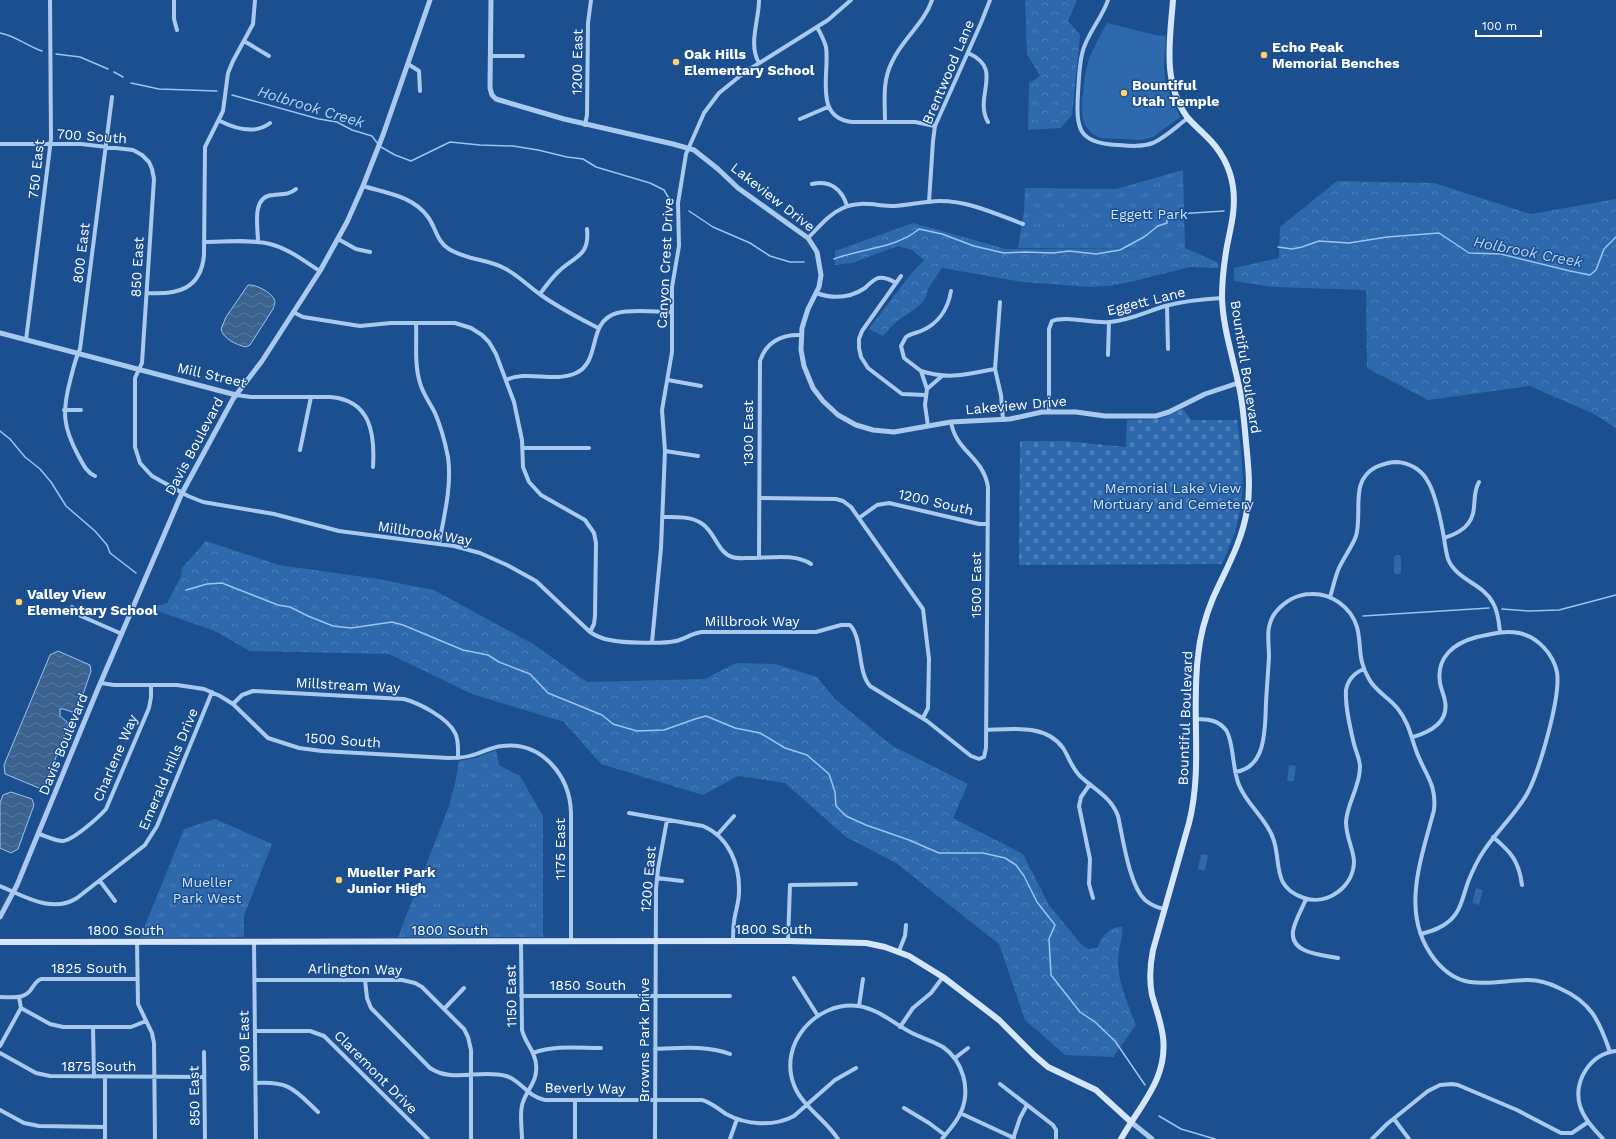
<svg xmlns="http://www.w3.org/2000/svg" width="1616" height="1139" font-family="'Work Sans',sans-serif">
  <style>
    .green { fill: #2e69ad }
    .forest { fill: url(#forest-crowns) }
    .cemetery { fill: url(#cemetery-stones) }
    .park { fill: url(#park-tufts) }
    .water { fill: url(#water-waves); stroke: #9cc4f0 }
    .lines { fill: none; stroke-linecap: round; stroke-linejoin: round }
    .stream { stroke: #9cc4f0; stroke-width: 1.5 }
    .minor { stroke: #a9c9ee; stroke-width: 4 }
    .tertiary { stroke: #a9c9ee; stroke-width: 5 }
    .secondary { stroke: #d6e6fa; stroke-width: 6 }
    .poi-dot { fill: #ffd166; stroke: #1b4f8f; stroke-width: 1.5 }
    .labels { text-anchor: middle; stroke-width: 3; stroke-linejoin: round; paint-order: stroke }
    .poi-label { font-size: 14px; font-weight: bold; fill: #fff; stroke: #1b4f8f; text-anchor: start }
    .street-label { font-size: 14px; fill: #fff; stroke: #1b4f8f }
    .park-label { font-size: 14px; fill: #cfe3fa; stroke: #1b4f8f }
    .water-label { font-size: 15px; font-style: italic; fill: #b5d3f5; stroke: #1b4f8f }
  </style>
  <defs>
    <pattern id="forest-crowns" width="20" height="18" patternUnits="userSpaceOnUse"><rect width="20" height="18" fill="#2e69ad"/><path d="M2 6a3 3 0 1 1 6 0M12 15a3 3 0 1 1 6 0" fill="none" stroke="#4d80b9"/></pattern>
    <pattern id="cemetery-stones" width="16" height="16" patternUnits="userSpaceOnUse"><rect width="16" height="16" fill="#2e69ad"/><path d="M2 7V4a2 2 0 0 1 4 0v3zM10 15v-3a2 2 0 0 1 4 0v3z" fill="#4d80b9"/></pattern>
    <pattern id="park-tufts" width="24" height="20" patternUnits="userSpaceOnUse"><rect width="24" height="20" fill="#2e69ad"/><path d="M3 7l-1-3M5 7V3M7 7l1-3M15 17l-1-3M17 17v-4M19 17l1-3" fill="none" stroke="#4d80b9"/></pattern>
    <pattern id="water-waves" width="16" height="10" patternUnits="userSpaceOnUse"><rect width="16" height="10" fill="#3c6290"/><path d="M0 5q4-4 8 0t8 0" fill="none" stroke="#597aa1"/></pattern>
  </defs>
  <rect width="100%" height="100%" fill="#1b4f8f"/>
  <path class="green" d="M1107,23L1155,35L1166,36L1164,64L1165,83L1180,117L1153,137L1142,140L1100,138C1092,134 1086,129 1083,120C1080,109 1085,67 1090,56C1095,45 1101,34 1107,23Z
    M1396,555H1400V557H1401V573L1399,574H1395L1394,572V557Z
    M1289,765L1296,766L1294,781H1287Z
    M1201,854L1208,855L1205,871L1198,869Z
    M1476,888L1483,890L1479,905L1472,903Z"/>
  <path class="forest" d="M1025,0H1077L1068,21L1080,35L1072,115L1061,128L1028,130L1029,83L1040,76L1027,54Z
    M1337,181L1434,183L1531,214L1616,199V428L1594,414L1530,386L1428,400L1367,368L1366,290L1274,287L1234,281V268L1279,258L1280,227Z
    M913,223L1006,249L1185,248L1217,262L1219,268L1190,267L1126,283L1107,286L1090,287L1023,282L942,268L929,287L925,299L918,307L897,321L883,336L869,329L910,275L924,260L912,250L898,246L852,263L835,265V251Z
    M206,541L279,565L378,579L434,590L533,644L587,682L705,679L736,663L775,664L817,677L835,699L891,745L968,784L953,818L1023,854L1049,905L1081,944L1088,949L1097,948C1103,936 1108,927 1122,927C1123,938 1118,949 1118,961C1118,983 1128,1004 1136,1025L1113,1057L1065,1055L1025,1020L999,944L896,863L846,837L785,783L738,776L703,795L601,764L564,722L472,694L389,654L250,651L215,631L149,608L167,603L181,577L182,568Z"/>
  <path class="cemetery" d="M1183,409L1191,420H1237C1242,453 1246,488 1238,520C1235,535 1228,549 1222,564L1019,565L1020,441H1064L1126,447L1127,420L1160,419Z"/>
  <path class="park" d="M1183,170L1185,248H1018L1024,211L1025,188L1116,189Z
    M496,750L499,765L520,776L543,816V937H398L449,806L455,783L459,761L476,758Z
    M215,819L272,844L244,916V937L140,938L184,829Z"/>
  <path class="water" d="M248,285C255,284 271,292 274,299C276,302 274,306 273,309L250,345L246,347C237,345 223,339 221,329L226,317Z
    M58,651L90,665L91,671L78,709L72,712L64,709H60V716L67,722L68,726L46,783L39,788L5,774L4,765L50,655Z
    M11,792L32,799L34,805L18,849L11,853L0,848V803L3,795Z"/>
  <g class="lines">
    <path class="stream" d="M0,33C16,36 27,46 42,51
      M56,54L80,57L108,69
      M114,72L123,77
      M131,83L159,89L217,91
      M232,95L319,119L337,122L352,130L372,136L378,144
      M381,147L395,155L411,161L450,142L480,145L513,146L538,150L567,157L583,159L596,167L650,183L664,190L671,202
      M689,211L713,227L750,243L770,256L790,262H804
      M1278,247L1292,249L1302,247L1319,241L1349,243L1387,237L1439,233L1469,253L1501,254L1570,271L1590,275L1596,270L1604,249L1616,237
      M834,259C862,248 895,249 919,229L942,234L974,246L1004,253L1025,252L1053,253L1069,251L1096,254L1120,250L1144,237L1158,226L1167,223V218L1177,214L1224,211
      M0,431L10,439L25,457L40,469L51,482L66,506L95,531L107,545L110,553L136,573
      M186,590L207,584L222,583L278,605L290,607L308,616L333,626L351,628L392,622L403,625L463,650L488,655L499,662L530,674L548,693L602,715L613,724L637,731L664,730L695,719L706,716L735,728L760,733L785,748L807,755L829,774L835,792L836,806L846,816L866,825L909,840L939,853H983L1005,858L1016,865L1024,876L1037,902L1055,925L1049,939L1051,975L1080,1012L1095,1022L1115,1041L1145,1085
      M1502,609L1529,611L1559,610L1616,595
      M1363,616L1489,608
      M1159,1116L1181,1129L1215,1139"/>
    <path class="minor" d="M174,0V19L177,30
      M759,0C759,21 748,44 759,63
      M1108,0C1102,19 1086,34 1082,54C1079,67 1079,80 1078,93C1076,129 1078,143 1117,145C1130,146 1142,147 1153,143C1166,137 1177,126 1188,118
      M817,27C821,34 824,40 826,47C830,73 813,118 852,122H915L935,126
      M244,41L269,56
      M968,53C1005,69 973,96 988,122
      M490,56H523
      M408,64L419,71L420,91
      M800,119L828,107
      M220,121C234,128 255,135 270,123
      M885,122C885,102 882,81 892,62C902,39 924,24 932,0
      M585,125L587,115L588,23L591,0
      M0,144H81L133,150L142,155L149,162L152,169L154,179L142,363L135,378V447L140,463L152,476L188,496L203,502L274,514L339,531L454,546L480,553L507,565L536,581L590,632C596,636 603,639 610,640C622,643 664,644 676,641C685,639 692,633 702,632H816L841,625H850C863,639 857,671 870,686L927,721L971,756L979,759L984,757L986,748L988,487C983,456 956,452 951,422
      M812,184C830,180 842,189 847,206
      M363,186C386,193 413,196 428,217C436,228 437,242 449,249C466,260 487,259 504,268C518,275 528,286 541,295C559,308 579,318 598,328
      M929,202L933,141L935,126L981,23L990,0
      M808,238C819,227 829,214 843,208C859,200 877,206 894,206C910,205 925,201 940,201C969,201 996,214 1023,224
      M338,239L356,249L370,252
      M204,242C225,242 250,239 270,244C289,249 304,261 320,271
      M258,242C258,227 251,196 273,195C282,194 289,195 296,189
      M901,276L862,331L859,339V348L861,357L868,368L902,394L925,395
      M147,293C176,295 201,290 204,255L205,147L223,111L228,73L233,61L253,24L255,0
      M816,293C833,299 850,298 865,288C869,284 873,280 878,278C885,277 891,280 896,283
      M540,294C545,287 551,279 558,272C574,256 590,257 587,229
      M1000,302L995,369L1001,395L1003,419
      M1167,306L1168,349
      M293,312L303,317L360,326L391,323H455L471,328L482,335L489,342L496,354L514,402L522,440L523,467L529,482L541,495L585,520L594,533L596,543L595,616L594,624L590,632
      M416,323C417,343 414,364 420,383C423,394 430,403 435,413C441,427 445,442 448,457C452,486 444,516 439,544
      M26,340L51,139L50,0
      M1108,355L1109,322
      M921,371C950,380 966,374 995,369
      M506,380C527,370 555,383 576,373C602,361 586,322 617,313C632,309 656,312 672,312
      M668,380L701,386
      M927,389L921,371L904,358L901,346L906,337C910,334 916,333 921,331C938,324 948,309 951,291
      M236,395L251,397H330C371,400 375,434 373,467
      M64,410H81
      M1049,412V329L1052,321C1067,315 1092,324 1110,322C1130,320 1146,312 1165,306C1184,301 1203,299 1222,298
      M928,426L925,405L927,389L942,376
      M523,448H589
      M300,450L311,397
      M665,451L698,456
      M95,476C86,472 83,464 78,455C63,427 62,412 70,381C73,370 75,359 80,349L112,97
      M759,498L836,499L843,501L851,507L923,609L929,659L928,708L923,718
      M662,517C675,517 690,516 701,523C715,531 717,552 732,557C738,559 745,558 751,558C770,558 795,553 811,564
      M859,518L877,505L889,503L979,524H988
      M1444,538C1460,533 1473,525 1474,507C1475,498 1474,491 1479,482
      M759,558L760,361C766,342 782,334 801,335
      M1330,597C1333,588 1335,577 1339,568C1344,557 1352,547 1356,536C1363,512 1349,481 1376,467C1383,464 1390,462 1397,462C1409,463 1421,469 1427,480C1436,494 1441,521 1444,538C1445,545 1446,552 1448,559C1457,581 1483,583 1493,603C1498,611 1499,622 1500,632
      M72,607L81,616L122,634
      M652,642L661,548L665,451L662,410L672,352V287L679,246L678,203L686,154L704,113L719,93L745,72L828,20L851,0
      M101,683L114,685H177L204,689L220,696L233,704L268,738L299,748L322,751L448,758C456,758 465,758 473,755C483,752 492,747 502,746C542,741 570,776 571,813V941
      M233,704L242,695L253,691L404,699C419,703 448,718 455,733C459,740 458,750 458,758
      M1196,719C1208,719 1218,720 1226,730C1234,742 1232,769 1239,785C1247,805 1266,818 1273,838C1282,862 1271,887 1304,898C1328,906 1354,886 1354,861C1353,848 1346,837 1346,822C1347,803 1360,787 1360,767C1360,759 1356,752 1354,744C1350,727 1345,707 1346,690C1348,679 1354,673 1364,669
      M986,730C1012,729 1046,724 1063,748C1069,757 1072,769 1081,777C1094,789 1111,797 1118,816C1123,838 1129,885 1145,900C1151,905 1158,908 1165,909
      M1413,737C1430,732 1449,722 1445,701C1444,695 1441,689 1440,683C1436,657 1454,643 1477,637C1491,634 1505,630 1519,633C1538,637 1553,654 1557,672C1561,697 1539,772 1527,794C1515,815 1496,832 1483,852C1477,861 1472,872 1468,882C1463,896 1461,912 1448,922C1440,929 1431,931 1421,934
      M1235,772C1267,768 1265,727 1266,702C1267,687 1268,672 1269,657C1269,641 1265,627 1275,613C1284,602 1297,594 1311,594C1331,593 1351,607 1357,627C1362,646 1357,659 1369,679C1376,692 1390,698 1398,709C1409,723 1411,737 1417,753C1425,774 1437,785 1434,810C1421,860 1399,915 1435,960C1444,971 1456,980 1470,982C1489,985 1509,980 1528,980C1539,980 1549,983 1559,988C1591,1002 1599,1020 1610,1052
      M1090,784L1081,797L1079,806L1090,859L1089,884L1093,898
      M629,813L703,826C729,837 740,865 739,892C739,903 735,912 734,922C733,929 733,935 733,941
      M39,834C46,836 55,841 63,841C73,840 98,818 106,809L149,708L151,697V685
      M718,834L734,816
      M1493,837C1511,852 1519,861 1522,885
      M657,878L682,881
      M100,881L115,901
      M0,886C24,896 52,914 77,898L145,845L157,826L212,692
      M1306,899C1302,909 1295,920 1293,931C1290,954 1323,955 1338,958
      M788,941L790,885L856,884
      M137,942L138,1004L152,1033L154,1043L155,1139
      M254,942L256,1139
      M521,942L522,1030C525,1043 535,1051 536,1064C538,1081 528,1088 523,1102C519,1112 522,1128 522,1139
      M899,951L905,936L906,925
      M794,978L818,1016
      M255,980H402L415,983L422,987L464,1029L468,1037L471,1050V1139
      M365,980L367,998L371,1008L430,1068C452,1083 481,1069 506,1076C521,1080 526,1096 545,1100H702C711,1102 718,1109 726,1114C746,1125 774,1127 794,1116L835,1080L856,1068
      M521,996H730
      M0,997C12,997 25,1000 32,988C35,984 36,981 41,979H137
      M859,1006L863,979
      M21,1008L50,1024L63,1027H131L146,1021
      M444,1009L464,988
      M93,1027L94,1077
      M900,1027L913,1008L931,993L943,977
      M255,1031H310L324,1036L428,1139
      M0,1046L21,1008L19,997
      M655,1049C679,1048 707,1045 730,1054
      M204,1052L205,1139
      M0,1053L36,1073L50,1076L204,1077
      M533,1053C555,1045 578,1048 601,1048
      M955,1058L968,1048
      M256,1083C290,1081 295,1090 318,1112
      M1000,1084L1053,1125L1056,1130V1139
      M904,1108L929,1123L945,1135
      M0,1110L24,1123L39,1126L105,1127
      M960,1113L1014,1138
      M1394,1119L1409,1139
      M105,1139V1077
      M575,1139V1100
      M655,1139L656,889L658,869L667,820
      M730,1139L737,1119
      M838,1139C826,1120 801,1105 794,1085C778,1044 816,1001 858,1006C879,1009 894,1024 912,1033C922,1038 933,1041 943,1047C963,1061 971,1089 961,1112C957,1122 949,1130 942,1139
      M1013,1139L1020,1118L1027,1105
      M1372,1139L1387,1124L1428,1091L1440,1085L1452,1084L1458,1085L1517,1110L1561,1133H1572L1588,1122
      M1603,1139C1594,1129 1584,1119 1580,1106C1573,1081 1590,1054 1616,1051"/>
    <path class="tertiary" d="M491,0L490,88L492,95L496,99L564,119L673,144L694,150L718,169L738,188L808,238L817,252L821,275L819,287L808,309L802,328L801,350L804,366L813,388L823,401L838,415L856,425L873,430L894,432L951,422L1010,419L1042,412H1076L1105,416H1156L1169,412L1205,394L1238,383
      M0,333L236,395
      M0,917L17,885L97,691L182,493L233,399L262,361L320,271L347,222L363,186L383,135L430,0
      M1131,1122L1152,1139"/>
    <path class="secondary" d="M0,942L788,941L866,943L885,947L909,956L943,977L999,1020L1034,1055L1048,1067L1096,1090L1131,1122
      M1121,1139C1140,1105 1168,1079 1163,1037C1161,1022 1156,1009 1152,995C1149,980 1150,965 1153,950L1189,823C1203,768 1191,712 1198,656C1200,636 1205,617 1213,598C1226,569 1242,542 1247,510C1251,487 1248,464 1246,442C1244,422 1243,401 1238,382C1232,354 1223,327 1222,298C1222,280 1224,263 1227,246C1231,226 1236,208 1233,187C1230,166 1220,149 1205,135C1199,129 1192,123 1187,117C1162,82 1170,39 1173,0"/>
  </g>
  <g class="poi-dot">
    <circle cx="1264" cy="55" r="4"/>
    <circle cx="676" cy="62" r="4"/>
    <circle cx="1124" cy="93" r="4"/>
    <circle cx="19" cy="602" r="4"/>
    <circle cx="339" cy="880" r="4"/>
  </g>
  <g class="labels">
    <g class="poi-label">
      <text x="1272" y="52">Echo Peak<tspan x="1272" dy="16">Memorial Benches</tspan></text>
      <text x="684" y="59">Oak Hills<tspan x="684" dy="16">Elementary School</tspan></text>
      <text x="1132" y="90">Bountiful<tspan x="1132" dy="16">Utah Temple</tspan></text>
      <text x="27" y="599">Valley View<tspan x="27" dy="16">Elementary School</tspan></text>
      <text x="347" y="877">Mueller Park<tspan x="347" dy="16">Junior High</tspan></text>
    </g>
    <g class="street-label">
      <text transform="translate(577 62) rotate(-89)" y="5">1200 East</text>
      <text transform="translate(948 72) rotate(-67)" y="5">Brentwood Lane</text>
      <text transform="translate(92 136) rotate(4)" y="5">700 South</text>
      <text transform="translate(36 169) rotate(-84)" y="5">750 East</text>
      <text transform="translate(773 197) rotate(38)" y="5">Lakeview Drive</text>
      <text transform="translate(81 253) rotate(-83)" y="5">800 East</text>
      <text transform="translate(665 263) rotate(-87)" y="5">Canyon Crest Drive</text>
      <text transform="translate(137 267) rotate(-87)" y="5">850 East</text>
      <text transform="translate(1146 301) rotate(-14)" y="5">Eggett Lane</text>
      <text transform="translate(1246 367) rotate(81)" y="5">Bountiful Boulevard</text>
      <text transform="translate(212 375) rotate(13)" y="5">Mill Street</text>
      <text transform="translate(1016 405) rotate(-5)" y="5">Lakeview Drive</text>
      <text transform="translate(748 433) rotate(-90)" y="5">1300 East</text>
      <text transform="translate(194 446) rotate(-62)" y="5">Davis Boulevard</text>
      <text transform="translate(936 502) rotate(13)" y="5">1200 South</text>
      <text transform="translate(425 533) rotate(9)" y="5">Millbrook Way</text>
      <text transform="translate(976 585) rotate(-90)" y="5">1500 East</text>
      <text x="752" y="626">Millbrook Way</text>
      <text transform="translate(348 685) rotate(3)" y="5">Millstream Way</text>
      <text transform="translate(1185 718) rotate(-88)" y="5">Bountiful Boulevard</text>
      <text transform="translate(343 740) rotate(4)" y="5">1500 South</text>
      <text transform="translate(63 744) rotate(-68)" y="5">Davis Boulevard</text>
      <text transform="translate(115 758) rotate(-67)" y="5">Charlene Way</text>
      <text transform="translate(168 769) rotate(-67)" y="5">Emerald Hills Drive</text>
      <text transform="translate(560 849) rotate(-90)" y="5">1175 East</text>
      <text transform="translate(648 879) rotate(-85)" y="5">1200 East</text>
      <text x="774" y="934">1800 South</text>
      <text x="126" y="935">1800 South</text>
      <text x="450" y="935">1800 South</text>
      <text x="89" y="973">1825 South</text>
      <text transform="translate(355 969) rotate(1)" y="5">Arlington Way</text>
      <text x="588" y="990">1850 South</text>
      <text transform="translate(511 996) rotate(-91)" y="5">1150 East</text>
      <text transform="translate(644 1040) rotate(-90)" y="5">Browns Park Drive</text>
      <text transform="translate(244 1041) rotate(-91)" y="5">900 East</text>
      <text x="99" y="1071">1875 South</text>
      <text transform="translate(376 1072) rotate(45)" y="5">Claremont Drive</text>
      <text transform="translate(585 1088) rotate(1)" y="5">Beverly Way</text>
      <text transform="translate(194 1096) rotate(-91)" y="5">850 East</text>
    </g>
    <g class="park-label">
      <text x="1149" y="219">Eggett Park</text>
      <text x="1173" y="493">Memorial Lake View<tspan x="1173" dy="16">Mortuary and Cemetery</tspan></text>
      <text x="207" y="887">Mueller<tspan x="207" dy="16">Park West</tspan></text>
    </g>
    <g class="water-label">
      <text transform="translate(311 107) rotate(17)" y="5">Holbrook Creek</text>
      <text transform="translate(1528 252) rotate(11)" y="5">Holbrook Creek</text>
    </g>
  </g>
  <path d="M1476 30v6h65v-6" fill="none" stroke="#ffffff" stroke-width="2"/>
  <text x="1482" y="30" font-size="12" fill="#ffffff" stroke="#1b4f8f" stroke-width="3" paint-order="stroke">100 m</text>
</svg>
